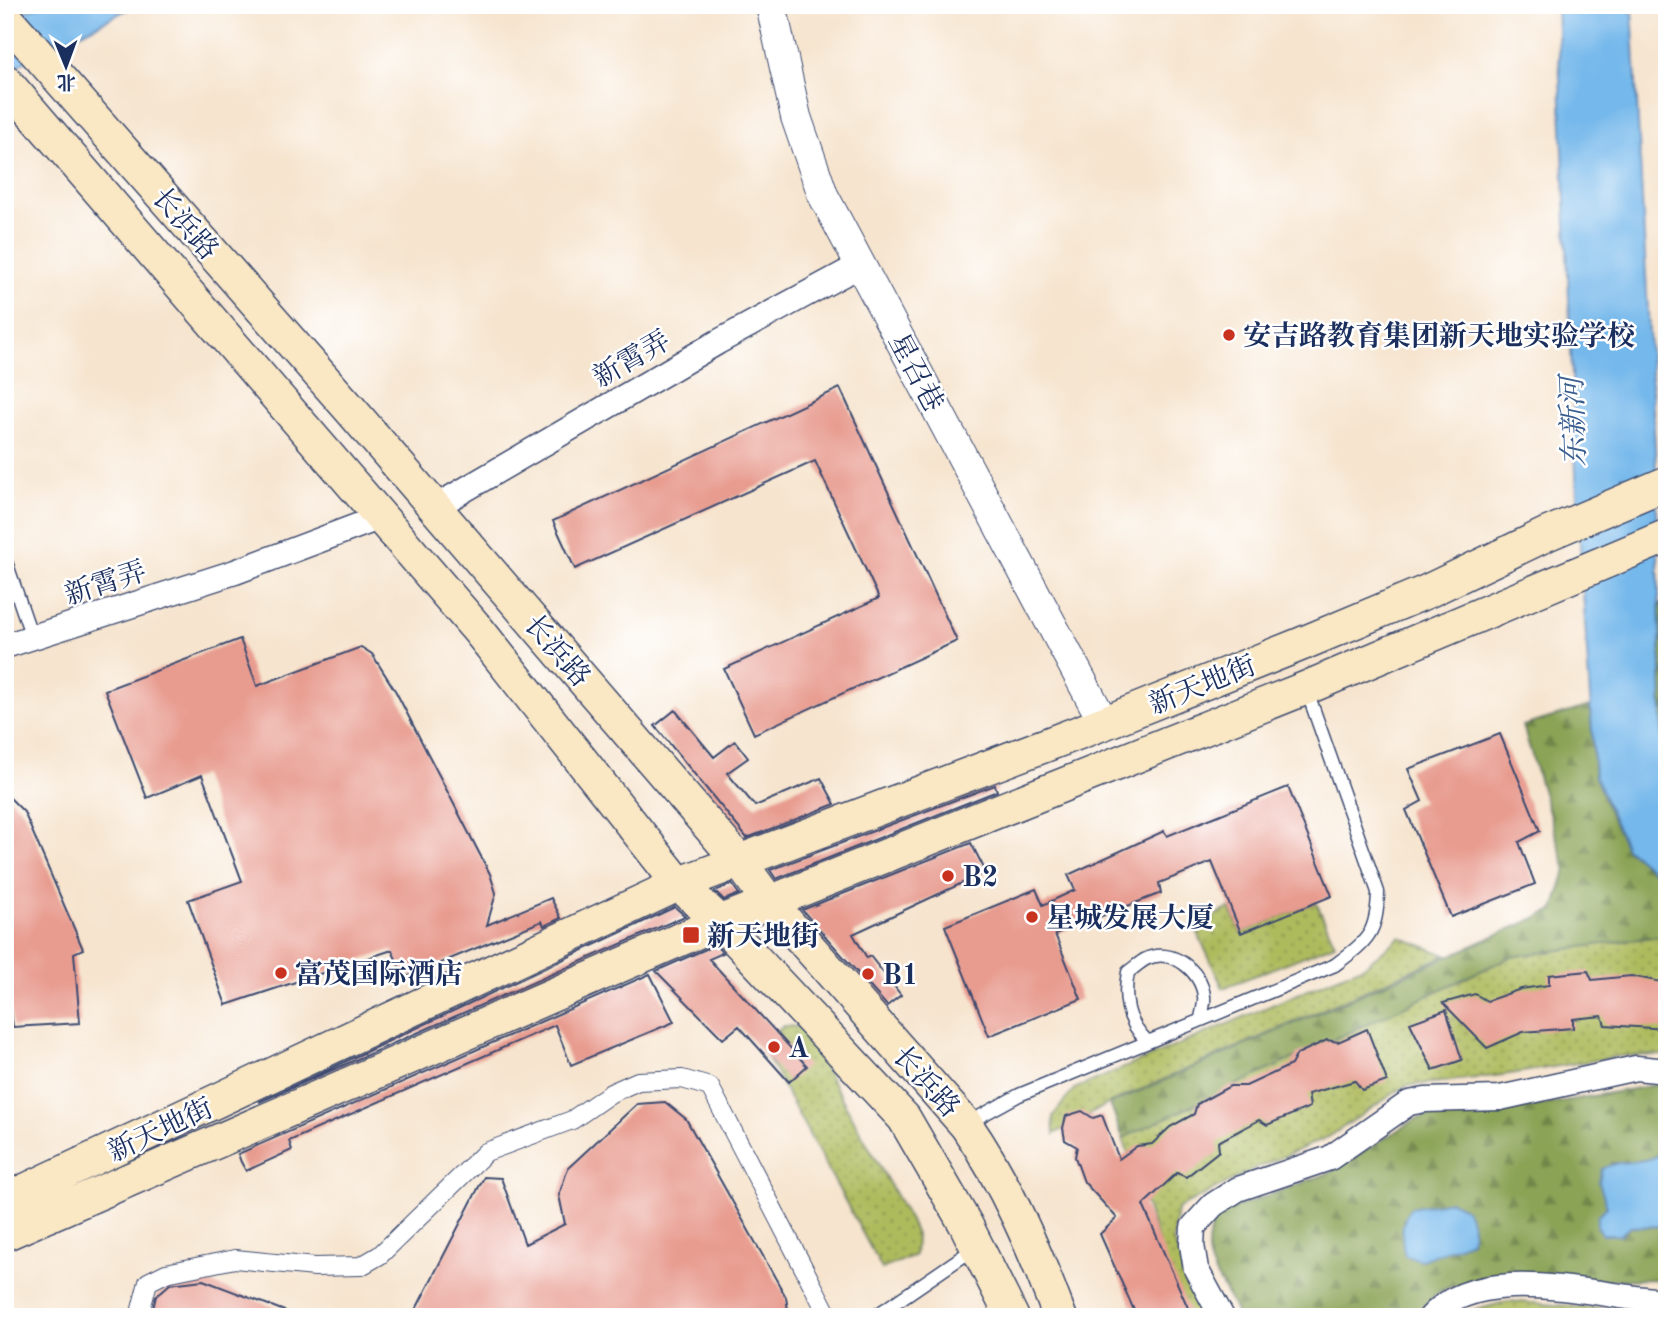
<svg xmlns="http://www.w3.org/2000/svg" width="1672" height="1322" font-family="'Old Standard TT','Noto Serif SC',serif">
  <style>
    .grass { fill: url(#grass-dots); stroke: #64755e; stroke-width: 2 }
    .forest { fill: url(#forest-firs); stroke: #526959; stroke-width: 2; fill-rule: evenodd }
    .water { fill: #75b8eb; stroke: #4874a4; stroke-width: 2 }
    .building { fill: #e89c90 }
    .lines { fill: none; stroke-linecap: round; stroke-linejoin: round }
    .service-casing { stroke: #3c4a6f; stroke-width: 15 }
    .pedestrian-casing { stroke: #3c4a6f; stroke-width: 20 }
    .minor-casing { stroke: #3c4a6f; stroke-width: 27 }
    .tertiary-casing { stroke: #3c4a6f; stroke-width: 32 }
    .secondary-casing { stroke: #3c4a6f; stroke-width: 36 }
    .service { stroke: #fff; stroke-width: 12 }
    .pedestrian { stroke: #fff; stroke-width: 18 }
    .minor { stroke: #fff; stroke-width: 24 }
    .tertiary { stroke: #fff; stroke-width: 30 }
    .secondary { stroke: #fae7c3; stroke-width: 33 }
    .poi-dot { fill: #c8321e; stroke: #fff; stroke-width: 2.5 }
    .labels { text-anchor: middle; stroke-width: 5; stroke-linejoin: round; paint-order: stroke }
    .street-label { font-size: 28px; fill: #1b2f5e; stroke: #fff }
    .poi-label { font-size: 28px; font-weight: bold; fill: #1b2f5e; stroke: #fff; text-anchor: start }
    .water-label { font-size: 30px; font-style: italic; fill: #3a5f8f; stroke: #fff }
  </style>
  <defs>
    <pattern id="grass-dots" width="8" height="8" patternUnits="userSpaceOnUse" patternTransform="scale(1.75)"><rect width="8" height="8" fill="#aebb5d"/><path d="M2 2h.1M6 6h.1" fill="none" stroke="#8d9850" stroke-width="1.8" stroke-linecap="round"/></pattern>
    <pattern id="forest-firs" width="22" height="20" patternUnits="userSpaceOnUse" patternTransform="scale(1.75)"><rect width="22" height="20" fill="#8aa354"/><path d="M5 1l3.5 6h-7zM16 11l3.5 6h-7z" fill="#708549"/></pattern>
  </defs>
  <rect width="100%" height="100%" fill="#fff"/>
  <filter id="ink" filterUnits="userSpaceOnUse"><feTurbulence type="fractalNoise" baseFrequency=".0143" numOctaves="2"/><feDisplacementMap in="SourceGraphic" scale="14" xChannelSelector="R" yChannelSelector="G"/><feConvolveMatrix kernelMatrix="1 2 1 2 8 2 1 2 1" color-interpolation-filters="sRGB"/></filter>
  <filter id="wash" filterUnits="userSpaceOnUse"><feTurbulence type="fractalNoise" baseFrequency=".00686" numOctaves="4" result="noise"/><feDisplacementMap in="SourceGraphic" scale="28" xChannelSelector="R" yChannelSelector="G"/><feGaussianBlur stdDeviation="1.57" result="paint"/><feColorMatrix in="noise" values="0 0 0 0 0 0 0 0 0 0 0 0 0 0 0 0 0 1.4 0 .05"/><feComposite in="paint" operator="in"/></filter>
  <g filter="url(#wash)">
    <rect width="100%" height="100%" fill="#f6e4ce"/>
    <path class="grass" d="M1316,902L1335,944L1223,988L1194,925L1230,908L1241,933Z
      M1667,935V1055L1621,1056L1503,1075L1405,1086L1330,1136L1250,1171L1177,1209L1173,1240L1204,1317H1184L1123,1138L1510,957Z
      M1400,937L1446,955L1110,1103L1054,1134L1053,1116L1074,1089L1364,966Z
      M784,1026L802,1027L910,1221L916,1235L915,1255L882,1269L764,1051L768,1038Z
      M1509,1301L1645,1313L1646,1317H1449Z"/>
    <path class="forest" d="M1667,600V770L1663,762L1659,605Z
      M1590,706L1595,776L1609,812L1626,848L1667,883V935L1510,957L1123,1138L1110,1104L1554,910L1566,870L1523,726Z
      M1667,1083V1148L1645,1163H1611L1603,1235H1620L1630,1227L1667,1226V1279L1605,1280L1496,1273L1440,1291L1412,1317H1238C1222,1275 1196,1268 1214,1219L1239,1206L1329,1173L1414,1120L1441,1112L1519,1109ZM1403,1220L1471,1241L1422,1259Z"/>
    <path class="water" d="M41,5H136L5,72V19Z
      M1557,5H1632L1656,466L1663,762L1667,770V883L1626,848L1595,776L1577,498Z
      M1667,1148V1226L1630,1227L1620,1235H1603L1597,1227V1216L1607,1207L1599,1182L1602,1169C1624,1156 1647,1169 1667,1148Z
      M1451,1201C1471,1210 1474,1219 1471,1241L1422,1260L1405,1256C1401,1238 1400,1225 1410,1208Z"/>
    <g id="blocks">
      <path class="building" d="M840,388L957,641L754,734L724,669L879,598L815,461L575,569L553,521Z
        M240,639L257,686L361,647L372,654L396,692L490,874L496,893L487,925L551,898L561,918L544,926L542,921L404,978L392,950L226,1005L188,900L242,881L202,775L147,798L105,690Z
        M675,710L714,757L735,741L748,758L727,773L755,806L821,778L835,804L747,838L655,726Z
        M1500,734L1540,831L1519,842L1535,884L1451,917L1406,810L1422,801L1408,769Z
        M995,785L997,791L776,879L770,870Z
        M1288,787L1332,896L1241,933L1212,862L1159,883L1161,893L1055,934L1081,999L989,1036L945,926L1036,889L1043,905L1075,890L1068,875L1164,831L1167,836Z
        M5,793L24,812L83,949L74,953L80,1023L13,1027L5,964Z
        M971,843L986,872L853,934L867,958L870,956L901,995L887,1006L802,910Z
        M732,884L739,894L724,900L715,891Z
        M675,907L685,916L259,1102Z
        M715,945L723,953L709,959L807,1066L789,1082L739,1026L723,1039L656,971Z
        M1588,971L1592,980L1631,976L1667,983V1029L1605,1025L1602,1016L1573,1019V1028L1523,1032L1487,1048L1443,1003L1475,994L1487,1001L1521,989L1549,985V975Z
        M650,974L674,1022L571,1065L555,1025L289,1141L292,1150L246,1171L241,1162L238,1154Z
        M1446,1010L1462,1060L1433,1070L1410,1023Z
        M1367,1029L1387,1081L1362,1090L1355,1081L1308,1094L1310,1107L1267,1125L1259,1120L1218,1142L1219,1151L1186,1177L1177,1173L1143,1205L1192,1317H1137L1100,1234L1117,1218L1084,1182L1075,1157L1077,1147L1065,1140L1063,1128L1066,1116L1082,1111L1093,1118L1102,1115L1119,1159L1137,1146L1152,1144L1170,1127L1194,1114L1197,1104L1230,1086H1246L1291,1065L1297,1054L1327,1040L1338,1042Z
        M665,1102L686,1119L786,1297L789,1317H412L484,1177L501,1178L525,1244L565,1224L559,1195L568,1168L637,1104Z
        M203,1280L295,1315V1317H151L156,1296L170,1284Z"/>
    </g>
  </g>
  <g filter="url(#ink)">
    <use href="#blocks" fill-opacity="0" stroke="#3c4a6f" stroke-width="2"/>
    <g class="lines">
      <g class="service-casing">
        <path id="service" d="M5,559L32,637
          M1147,1041C1127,1022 1123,999 1128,972C1134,968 1140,962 1146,959C1171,947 1201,970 1204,996C1205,1003 1202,1012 1201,1018
          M966,1124L1019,1095L1335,965C1368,940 1377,934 1378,892L1306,688
          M874,1317L975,1248"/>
      </g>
      <g class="pedestrian-casing">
        <path id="pedestrian" d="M139,1317L148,1282L166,1273L235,1259L315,1267L361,1266L380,1255L486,1152L572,1120L611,1093L638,1081L682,1079L710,1087L829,1317"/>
      </g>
      <g class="minor-casing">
        <path id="minor" d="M435,507L718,342L860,265
          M5,646L235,572L381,517
          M1222,1317L1196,1269L1192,1245L1193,1227L1213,1205L1238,1189L1330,1158L1409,1103L1425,1100L1500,1098L1636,1068L1667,1071
          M1431,1317C1482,1260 1599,1298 1667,1301"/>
      </g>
      <g class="tertiary-casing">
        <path id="tertiary" d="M771,5L796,117L823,195L1104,723"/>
      </g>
      <g class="secondary-casing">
        <path id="secondary" d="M5,17L350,409L740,862L769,902L966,1125C1006,1183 1035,1251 1060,1317
          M5,81L479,631L679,884L720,922L904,1118L966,1225L1012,1317
          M5,1200L679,884L1104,723L1299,645L1428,591L1547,534L1667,483
          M5,1234L720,922L1306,688L1667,536"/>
      </g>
      <use href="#service" class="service"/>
      <use href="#pedestrian" class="pedestrian"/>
      <use href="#minor" class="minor"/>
      <use href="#tertiary" class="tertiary"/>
      <use href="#secondary" class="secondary"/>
    </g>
  </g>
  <g class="poi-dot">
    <circle cx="1229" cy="335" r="7"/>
    <circle cx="948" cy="876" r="7"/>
    <circle cx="1032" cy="917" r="7"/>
    <rect x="682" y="926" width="18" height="18" rx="3.5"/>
    <circle cx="281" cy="973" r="7"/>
    <circle cx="868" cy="974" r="7"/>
    <circle cx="774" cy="1047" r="7"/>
  </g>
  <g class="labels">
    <g class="street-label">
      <text transform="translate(186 223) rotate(49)" y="10">长浜路</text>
      <text transform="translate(631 358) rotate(-30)" y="10">新霄弄</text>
      <text transform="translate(917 372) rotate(62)" y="10">星召巷</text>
      <text transform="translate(105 582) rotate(-18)" y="10">新霄弄</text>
      <text transform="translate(558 650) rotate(49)" y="10">长浜路</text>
      <text transform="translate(1202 684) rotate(-22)" y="10">新天地街</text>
      <text transform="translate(927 1081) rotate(48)" y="10">长浜路</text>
      <text transform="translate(160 1129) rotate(-25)" y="10">新天地街</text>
    </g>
    <g class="poi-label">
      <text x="1243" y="345">安吉路教育集团新天地实验学校</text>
      <text x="962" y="886">B2</text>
      <text x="1046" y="927">星城发展大厦</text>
      <text x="707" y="945">新天地街</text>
      <text x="295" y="983">富茂国际酒店</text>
      <text x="882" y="984">B1</text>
      <text x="788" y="1057">A</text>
    </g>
    <g class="water-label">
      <text transform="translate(1573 422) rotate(-92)" y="10">东新河</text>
    </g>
  </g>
  <rect width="1672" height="1322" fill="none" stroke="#fff" stroke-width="28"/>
  <g transform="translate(66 66) rotate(179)" stroke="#ffffff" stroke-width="5" paint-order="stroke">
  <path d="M0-5L12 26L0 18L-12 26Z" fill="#1b2f5e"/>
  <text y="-10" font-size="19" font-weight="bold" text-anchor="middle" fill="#1b2f5e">北</text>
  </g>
</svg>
